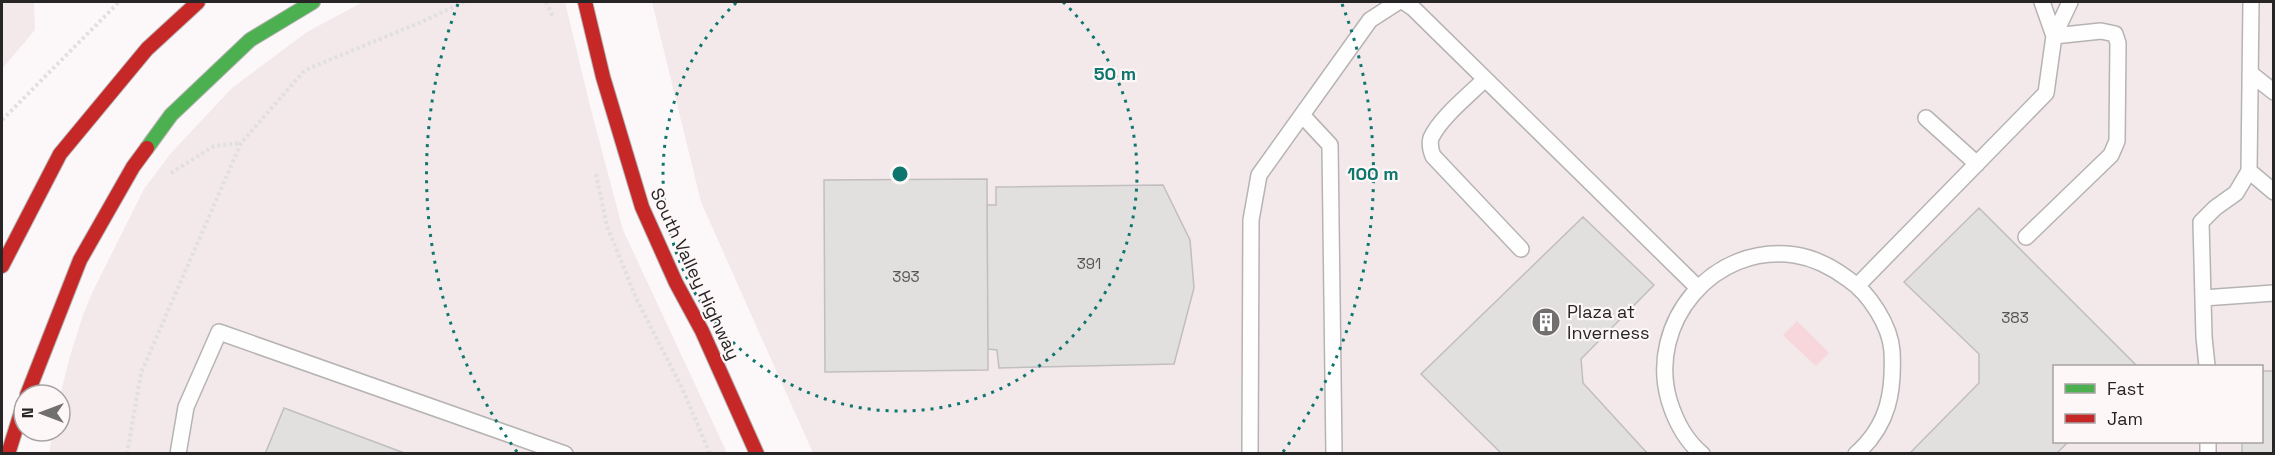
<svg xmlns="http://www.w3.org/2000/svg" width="2275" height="455" font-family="'Space Grotesk',sans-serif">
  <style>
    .built { fill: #f3e8ea; fill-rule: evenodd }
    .green { fill: #f7d6dc }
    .building { fill: #e2dfdf; stroke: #c1bebf; stroke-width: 1.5 }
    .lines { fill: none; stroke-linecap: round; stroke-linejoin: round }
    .lane-casing { stroke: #b6b3b3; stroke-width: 18 }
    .fast-casing { stroke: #b6b3b3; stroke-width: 16 }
    .jam-casing { stroke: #b6b3b3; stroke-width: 16 }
    .path { stroke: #e1e0e0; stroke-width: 4; stroke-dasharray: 3 3; stroke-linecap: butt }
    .lane { stroke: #fffefe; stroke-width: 15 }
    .fast { stroke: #4caf50; stroke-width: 14 }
    .jam { stroke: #c62828; stroke-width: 14 }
    .ring { fill: none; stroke: #0f766e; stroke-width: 3; stroke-dasharray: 3 6 }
    .labels { text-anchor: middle; stroke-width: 4.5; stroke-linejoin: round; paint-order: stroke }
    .number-label { font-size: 15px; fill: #565454 }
    .street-label { font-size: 18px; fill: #272525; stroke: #fdf7f8 }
    .poi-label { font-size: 18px; fill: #272525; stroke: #fdf7f8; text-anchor: start }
    .centre { fill: #0f766e; stroke: #fdf7f8; stroke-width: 3 }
    .ring-label { font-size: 18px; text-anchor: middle; font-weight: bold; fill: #0f766e; stroke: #fdf7f8; stroke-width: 4.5; stroke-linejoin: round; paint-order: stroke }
  </style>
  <rect width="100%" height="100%" fill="#fcf8f9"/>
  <path class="built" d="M2,2H34L35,30L2,69Z
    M363,2H565L590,106L623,230L727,453L49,454L53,431H60V396L70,356L83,315L92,293L144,189L171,153L232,88L307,32Z
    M652,2H2273V453H813L701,202ZM2054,366H2262V442H2054Z"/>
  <path class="green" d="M1797,321L1829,353L1816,366L1783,335Z"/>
  <path class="building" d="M987,179L988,370L825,372L824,180Z
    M1163,185L1190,240L1194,288L1174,364L999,368L997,350L988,349L987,205H996V187Z
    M1979,208L2137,366H2054V442H2068L2056,454H1909L1979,383V354L1904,282Z
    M1583,217L1654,285L1581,359L1583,383L1648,454H1502L1421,374Z
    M2262,371H2274V454H2242V442H2262Z
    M284,408L407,454H265Z"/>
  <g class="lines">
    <g class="lane-casing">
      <path id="lane" d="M1404,2L1413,8L1697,287
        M2042,2L2054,36
        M2250,73L2274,92
        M1485,79C1469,95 1440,118 1431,138C1429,145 1431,151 1433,156L1521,249
        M1302,115L1330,145L1334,454
        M1926,118L1977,164
        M2249,171L2274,192
        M2026,237L2111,155L2117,141L2118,43L2115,34L2101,31L2054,36
        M1858,285L2046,93L2054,36L2070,2
        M2203,298L2274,293
        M2207,366L2204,337L2201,222L2215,208L2236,193L2249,171L2251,2
        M2208,442V454
        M178,454L186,407L219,332L565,454
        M1250,454L1251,220L1259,175L1370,20L1398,2
        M1702,454C1685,440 1675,420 1669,400C1647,323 1713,243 1795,255C1815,258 1832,267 1848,279C1869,293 1890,325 1892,351C1894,391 1889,425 1856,454"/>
    </g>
    <g class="fast-casing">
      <path id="fast" d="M147,148L171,115L250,40L313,2"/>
    </g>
    <g class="jam-casing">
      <path id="jam" d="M585,2L603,77L642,207L676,283L702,331L757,454
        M2,266L60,154L147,49L198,2
        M27,395L80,260L133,167L147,148
        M8,454L24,403"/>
    </g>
    <path class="path" d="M546,2L553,17
      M2,120L119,2
      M171,173L214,146L241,143
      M596,174L607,226L636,298L683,390L710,454
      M127,454L141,373L241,143L305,70L419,23L464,2"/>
    <use href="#lane" class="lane"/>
    <use href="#fast" class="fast"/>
    <use href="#jam" class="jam"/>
  </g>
  <g class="ring">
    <path d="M1063 2A237 237 0 1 1 737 2"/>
    <path d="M517 452A473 473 0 0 1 458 4M1342 4A473 473 0 0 1 1283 452"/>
  </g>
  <defs>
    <g id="building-disc" transform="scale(1.5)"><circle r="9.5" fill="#726f6f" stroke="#fdf7f8"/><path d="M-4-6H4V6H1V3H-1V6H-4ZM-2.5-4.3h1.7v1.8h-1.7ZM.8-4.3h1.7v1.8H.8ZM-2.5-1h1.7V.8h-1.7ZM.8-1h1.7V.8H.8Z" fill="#fff"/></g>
  </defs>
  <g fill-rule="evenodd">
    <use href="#building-disc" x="1546" y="322"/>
  </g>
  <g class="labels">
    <g class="number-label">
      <text x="1089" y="269">391</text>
      <text x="906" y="282">393</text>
      <text x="2015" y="323">383</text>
    </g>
    <g class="street-label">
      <text transform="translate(695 274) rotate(65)" y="6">South Valley Highway</text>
    </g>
    <g class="poi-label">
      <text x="1567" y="318">Plaza at<tspan x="1567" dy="21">Inverness</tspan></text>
    </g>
  </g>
  <circle cx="900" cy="174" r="9" class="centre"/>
  <g class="ring-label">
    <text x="1115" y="80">50 m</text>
    <text x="1373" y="180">100 m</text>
  </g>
  <rect width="2275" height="455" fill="none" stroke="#272525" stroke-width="6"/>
  <rect x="2053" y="365" width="210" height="78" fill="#fdf7f8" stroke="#a7a3a4" stroke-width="1.5"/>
  <rect x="2065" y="384" width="30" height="9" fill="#4caf50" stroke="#a7a3a4" stroke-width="1.5"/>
  <text x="2107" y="395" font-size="18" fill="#272525">Fast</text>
  <rect x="2065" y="414" width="30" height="9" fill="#c62828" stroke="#a7a3a4" stroke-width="1.5"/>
  <text x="2107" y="425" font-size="18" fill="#272525">Jam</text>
  <g transform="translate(42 413) rotate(270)"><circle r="28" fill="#fdf7f8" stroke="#a7a3a4" stroke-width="1.5"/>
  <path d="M0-4.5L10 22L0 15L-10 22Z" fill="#726f6f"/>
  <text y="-9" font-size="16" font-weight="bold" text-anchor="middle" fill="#272525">N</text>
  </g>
</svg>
